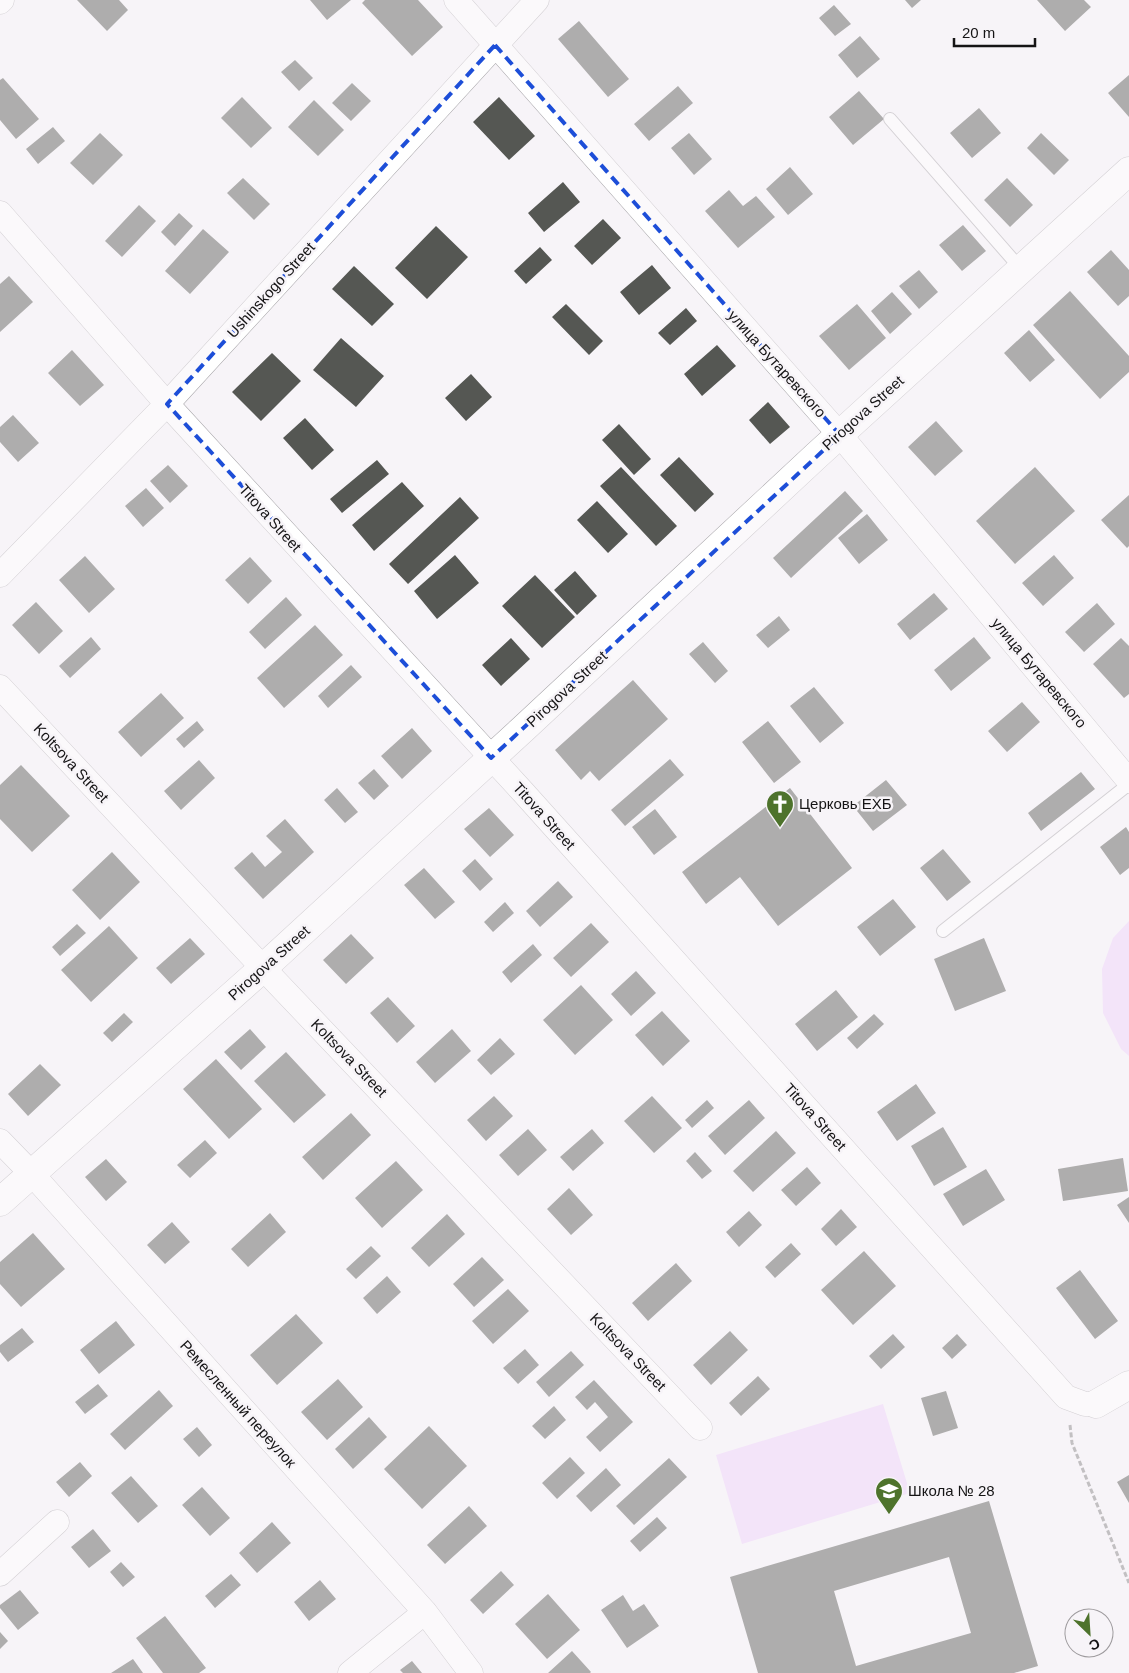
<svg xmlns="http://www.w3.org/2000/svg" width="1129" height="1673" font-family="Arial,sans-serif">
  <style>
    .green { fill: #edd0fb }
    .building { fill: #555753; fill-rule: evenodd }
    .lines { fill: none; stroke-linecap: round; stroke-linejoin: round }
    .service-casing { stroke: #a8a6aa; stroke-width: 14 }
    .minor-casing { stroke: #a8a6aa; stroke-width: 25 }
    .tertiary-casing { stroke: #a8a6aa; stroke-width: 29 }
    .path { stroke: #828082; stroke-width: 3; stroke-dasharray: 5 2.5; stroke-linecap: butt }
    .service { stroke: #fff; stroke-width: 12 }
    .minor { stroke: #fff; stroke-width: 24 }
    .tertiary { stroke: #fff; stroke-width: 28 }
    .marked { fill: none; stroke: #1d4ed8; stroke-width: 4; stroke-dasharray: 10 6; stroke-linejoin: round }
    .labels { text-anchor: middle; stroke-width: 5; stroke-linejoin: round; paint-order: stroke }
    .street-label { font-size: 15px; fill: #151415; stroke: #f7f4f8 }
    .poi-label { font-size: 15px; fill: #151415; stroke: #f7f4f8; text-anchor: start }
  </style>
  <rect width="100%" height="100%" fill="#f7f4f8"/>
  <path class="green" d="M1129,921V1056L1121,1049L1103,1013L1102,969L1113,938Z
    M883,1404L910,1493L742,1544L716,1455Z"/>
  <path class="building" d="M77,0H119L128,10L107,31Z
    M310,0H351L327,20Z
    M365,0H418L443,27L412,56L362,3Z
    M905,0H921L912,8Z
    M1037,0H1084L1091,7L1065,31Z
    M834,5L851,24L835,36L819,18Z
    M579,21L629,79L608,97L558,39Z
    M860,36L880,59L857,78L838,55Z
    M295,60L313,78L299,91L281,72Z
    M1129,75V117L1108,93Z
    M3,78L39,119L16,139L0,120V80Z
    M352,83L371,101L351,121L332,103Z
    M678,86L693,103L649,141L634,124Z
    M859,91L884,119L853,145L829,117Z
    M242,97L272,128L251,148L221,118Z
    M499,97L535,136L509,160L473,122Z
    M314,100L344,130L318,156L288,127Z
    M979,108L1001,133L972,158L950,133Z
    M53,127L65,141L38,164L26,149Z
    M100,133L123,155L93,185L70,163Z
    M689,133L712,159L694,175L671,148Z
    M1041,133L1069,160L1054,175L1027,148Z
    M790,167L813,194L788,215L766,189Z
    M243,178L270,204L254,220L227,193Z
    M1007,178L1033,205L1010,227L984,200Z
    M563,182L580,202L544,232L528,213Z
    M729,190L743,206L756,196L775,217L738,248L705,211Z
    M139,205L156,221L122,257L105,241Z
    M179,213L193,226L175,246L161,232Z
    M603,219L621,238L592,265L574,246Z
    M963,225L986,251L962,271L939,245Z
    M436,226L468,257L427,299L395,268Z
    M203,229L229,252L190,294L165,271Z
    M540,247L552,260L526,284L514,271Z
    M1111,250L1129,270V296L1118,306L1087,272Z
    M652,265L671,288L639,315L620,292Z
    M354,266L394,304L372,326L332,289Z
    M919,270L938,292L919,309L899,286Z
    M9,276L33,302L0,332V284Z
    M1070,291L1129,356V372L1100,399L1033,325Z
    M892,292L912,314L890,334L871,311Z
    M566,304L603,341L589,355L552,317Z
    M857,304L886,338L849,370L819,336Z
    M686,308L697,321L670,345L658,333Z
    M1029,330L1055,360L1030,382L1004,353Z
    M341,338L384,376L356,407L313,370Z
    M717,345L736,366L702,396L684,374Z
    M72,350L104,385L80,406L48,373Z
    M272,353L301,381L261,421L232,392Z
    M471,374L492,397L466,421L445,398Z
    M768,402L790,427L770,444L749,420Z
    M13,415L39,443L18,462L0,442V427Z
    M305,418L334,450L312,470L283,438Z
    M936,421L963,451L935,476L908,447Z
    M619,424L651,459L634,475L602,440Z
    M679,457L714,494L695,512L660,475Z
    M377,460L389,474L342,513L330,499Z
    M168,465L188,486L170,503L150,481Z
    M621,467L677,526L656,546L600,486Z
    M1035,467L1075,511L1015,564L976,521Z
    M402,482L424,506L374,551L352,525Z
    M146,488L164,508L143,527L125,506Z
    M845,491L863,511L791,578L773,558Z
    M1129,495V546L1127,548L1101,520Z
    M460,497L479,518L408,584L389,564Z
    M597,501L628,534L608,553L577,520Z
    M867,514L888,540L859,564L838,538Z
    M455,555L479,583L437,619L414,591Z
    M1054,555L1074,578L1043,606L1022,583Z
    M85,556L115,589L89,613L59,580Z
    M250,557L272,581L248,604L225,580Z
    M575,571L597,596L577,615L554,590Z
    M535,575L575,617L542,648L502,606Z
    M934,593L948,609L910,640L897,624Z
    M286,597L302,615L265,649L249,632Z
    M36,602L63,631L39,654L12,625Z
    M1097,603L1115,624L1084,652L1065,632Z
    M779,616L790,630L768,648L756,635Z
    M315,625L343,655L284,708L257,678Z
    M91,637L101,649L70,678L59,666Z
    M974,637L991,658L951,691L934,670Z
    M511,638L530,659L501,686L482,665Z
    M1121,638L1129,646V694L1124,698L1093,664Z
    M703,642L728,671L715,683L689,654Z
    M351,665L362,677L328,708L318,696Z
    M633,680L668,719L599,781L590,771L581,780L555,750Z
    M814,687L844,723L820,743L790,706Z
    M161,693L184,718L141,757L118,732Z
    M1022,702L1040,722L1007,752L988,731Z
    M197,721L204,730L184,748L176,739Z
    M768,721L801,762L774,783L742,742Z
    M412,728L432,751L402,779L381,756Z
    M670,759L684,775L625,826L611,810Z
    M199,760L215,778L181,810L164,791Z
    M21,765L70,816L32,852L0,819V785Z
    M374,769L389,786L374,800L358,783Z
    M1081,772L1095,789L1041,831L1028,813Z
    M886,780L907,805L873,831L853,806Z
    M337,788L358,812L345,823L324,800Z
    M790,788L852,868L778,926L740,877L706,904L682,872Z
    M489,808L514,835L490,857L464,829Z
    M655,809L677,837L654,855L632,827Z
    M285,819L314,852L263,899L234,868L252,852L265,867L282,852L266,836Z
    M1126,827L1129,832V868L1120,875L1100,847Z
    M943,849L971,882L947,901L920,868Z
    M112,852L140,882L100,920L72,890Z
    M475,859L493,879L480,891L462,871Z
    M424,868L455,902L435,919L404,885Z
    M558,881L573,897L540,927L526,911Z
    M893,899L916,927L880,956L857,927Z
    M505,902L514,913L493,932L484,922Z
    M591,923L609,942L571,977L553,958Z
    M77,924L86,933L60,956L52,947Z
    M109,926L138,958L91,1002L61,970Z
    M351,934L374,958L346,984L323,960Z
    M190,938L205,954L171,984L156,968Z
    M984,938L1006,991L955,1011L934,959Z
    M533,944L542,955L511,983L502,972Z
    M636,971L656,993L631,1016L611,994Z
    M581,985L613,1020L575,1055L543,1020Z
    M836,990L858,1017L817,1051L795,1024Z
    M388,997L415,1026L397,1043L370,1013Z
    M662,1011L690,1041L663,1066L635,1035Z
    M124,1013L133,1022L112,1042L103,1033Z
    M874,1014L884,1024L857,1049L847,1038Z
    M250,1029L266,1047L241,1070L224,1052Z
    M452,1029L471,1051L435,1083L416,1062Z
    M500,1038L515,1054L491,1075L477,1060Z
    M286,1052L326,1095L294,1123L254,1081Z
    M216,1059L262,1109L229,1139L183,1089Z
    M40,1064L61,1085L28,1116L8,1094Z
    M916,1084L936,1113L897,1141L877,1112Z
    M494,1096L513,1116L486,1141L467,1120Z
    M652,1096L682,1128L654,1153L624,1121Z
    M707,1100L714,1108L692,1128L685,1120Z
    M749,1100L765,1118L725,1155L708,1136Z
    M351,1113L371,1135L323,1180L302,1157Z
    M943,1127L967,1167L934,1186L911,1146Z
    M528,1129L547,1150L518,1176L499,1155Z
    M592,1129L604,1143L573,1171L560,1157Z
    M776,1131L796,1153L753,1192L733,1171Z
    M205,1140L217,1153L190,1178L177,1165Z
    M695,1152L712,1171L702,1179L686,1161Z
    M1123,1158L1128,1191L1063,1201L1058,1169Z
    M106,1159L127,1182L106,1201L85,1177Z
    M396,1161L423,1190L382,1228L355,1198Z
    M807,1167L821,1183L796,1206L781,1190Z
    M986,1169L1005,1200L963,1226L943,1194Z
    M569,1188L593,1215L571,1235L547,1209Z
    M1129,1197V1223L1117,1205Z
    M841,1209L857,1227L836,1246L821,1229Z
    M749,1211L762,1225L739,1247L726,1232Z
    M270,1213L286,1232L248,1267L231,1249Z
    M447,1214L465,1234L429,1267L411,1248Z
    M172,1222L190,1242L165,1264L147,1245Z
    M33,1233L65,1269L21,1307L0,1284V1262Z
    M791,1243L801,1254L775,1278L765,1267Z
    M371,1246L381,1256L356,1279L346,1269Z
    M864,1251L896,1286L853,1325L821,1290Z
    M482,1257L504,1280L474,1307L453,1284Z
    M676,1263L692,1281L648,1321L632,1303Z
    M1080,1270L1118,1321L1095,1339L1056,1288Z
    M387,1276L401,1292L377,1314L363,1298Z
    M508,1289L529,1311L493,1344L472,1321Z
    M296,1314L323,1343L277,1385L250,1355Z
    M116,1321L135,1345L99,1374L80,1350Z
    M22,1328L34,1342L8,1362L0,1352V1345Z
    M730,1331L748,1350L711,1385L693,1365Z
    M893,1334L905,1347L881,1369L869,1356Z
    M957,1334L967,1345L952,1359L942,1348Z
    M525,1349L539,1365L518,1384L503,1368Z
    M571,1351L584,1365L549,1397L536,1382Z
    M758,1376L770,1389L741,1416L729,1403Z
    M338,1379L363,1407L327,1440L301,1412Z
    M594,1380L633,1422L600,1452L586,1437L608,1417L595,1402L587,1410L575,1397Z
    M98,1384L108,1396L85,1414L75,1402Z
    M159,1390L173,1406L125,1450L110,1434Z
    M946,1391L958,1428L933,1436L921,1398Z
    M554,1406L566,1420L545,1439L532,1426Z
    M369,1417L387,1437L353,1469L335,1449Z
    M429,1426L467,1466L422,1509L384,1469Z
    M197,1427L212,1445L199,1457L183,1439Z
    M570,1457L585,1473L557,1499L542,1483Z
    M669,1458L687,1477L634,1525L616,1506Z
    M80,1462L92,1476L69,1497L56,1482Z
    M606,1468L621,1485L591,1512L576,1496Z
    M1129,1475V1503L1117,1482Z
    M131,1476L158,1506L138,1523L111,1493Z
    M202,1487L230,1518L210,1536L182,1505Z
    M989,1501L1038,1666L1014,1673H758L730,1577ZM949,1557L971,1633L856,1666L834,1591Z
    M469,1506L487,1526L445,1564L427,1545Z
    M657,1517L667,1528L640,1552L630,1541Z
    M272,1522L291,1543L257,1573L239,1553Z
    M93,1529L111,1551L89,1568L71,1547Z
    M121,1562L135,1577L123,1587L110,1572Z
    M501,1571L514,1585L483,1614L470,1600Z
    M231,1574L241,1585L215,1608L205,1596Z
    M320,1580L336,1599L309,1621L294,1602Z
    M20,1590L39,1613L18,1630L0,1608V1605Z
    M548,1594L580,1630L547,1659L515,1624Z
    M623,1595L633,1611L644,1604L659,1626L627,1648L601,1610Z
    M165,1616L206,1668L199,1673H163L136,1638Z
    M0,1632L8,1641L0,1649Z
    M572,1651L591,1672L590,1673H548Z
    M133,1659L143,1673H111Z
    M412,1661L422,1673H403L400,1670Z"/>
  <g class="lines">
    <g class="service-casing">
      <path id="service" d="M890,119L1021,269
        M943,931L1129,784"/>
    </g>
    <g class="minor-casing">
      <path id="minor" d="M456,0L840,435L1129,781
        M0,2L2,0
        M0,213L167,404L523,792L1066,1397L1085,1404H1096
        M0,575L167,404L537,0
        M0,687L263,968L700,1428
        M0,1141L32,1174L425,1612L471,1673
        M0,1574L57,1522
        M350,1673L425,1612"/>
    </g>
    <g class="tertiary-casing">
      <path id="tertiary" d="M0,1202L263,968L523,729L816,456L1129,171
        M1096,1404L1129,1385"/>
    </g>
    <path class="path" d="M1070,1425L1072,1443L1129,1583"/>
    <use href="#service" class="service"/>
    <use href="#minor" class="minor"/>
    <use href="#tertiary" class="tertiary"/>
  </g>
  <path d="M0 0H1129V1673H0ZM495,45L840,435L491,758L167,404Z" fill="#f7f4f8" fill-opacity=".55" fill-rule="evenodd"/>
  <path class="marked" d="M495,45L840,435L491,758L167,404Z"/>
  <defs>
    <g id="church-pin" transform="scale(1.4375)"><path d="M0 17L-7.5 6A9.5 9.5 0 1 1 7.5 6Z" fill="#4e732c" stroke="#f7f4f8"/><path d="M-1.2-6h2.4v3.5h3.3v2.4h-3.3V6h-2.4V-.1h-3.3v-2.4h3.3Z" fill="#fff"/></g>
    <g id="school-pin" transform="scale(1.4375)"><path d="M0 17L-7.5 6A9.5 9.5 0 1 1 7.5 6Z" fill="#4e732c" stroke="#f7f4f8"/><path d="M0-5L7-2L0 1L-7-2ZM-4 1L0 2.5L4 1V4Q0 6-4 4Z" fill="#fff"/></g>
  </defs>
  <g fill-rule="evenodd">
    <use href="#church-pin" x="780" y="804"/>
    <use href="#school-pin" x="889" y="1491"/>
  </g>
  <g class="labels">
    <g class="street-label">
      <text transform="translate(271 290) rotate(-48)" y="5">Ushinskogo Street</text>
      <text transform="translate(777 364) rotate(48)" y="5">улица Бутаревского</text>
      <text transform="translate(863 413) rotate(-42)" y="5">Pirogova Street</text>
      <text transform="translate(270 518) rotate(48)" y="5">Titova Street</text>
      <text transform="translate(1039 673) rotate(50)" y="5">улица Бутаревского</text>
      <text transform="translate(567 689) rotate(-43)" y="5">Pirogova Street</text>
      <text transform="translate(71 763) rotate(47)" y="5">Koltsova Street</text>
      <text transform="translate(544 816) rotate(48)" y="5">Titova Street</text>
      <text transform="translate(269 963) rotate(-42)" y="5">Pirogova Street</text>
      <text transform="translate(349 1058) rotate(46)" y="5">Koltsova Street</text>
      <text transform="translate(815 1117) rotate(48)" y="5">Titova Street</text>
      <text transform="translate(628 1352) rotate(46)" y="5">Koltsova Street</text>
      <text transform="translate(238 1404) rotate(48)" y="5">Ремесленный переулок</text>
    </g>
    <g class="poi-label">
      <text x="799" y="809">Церковь ЕХБ</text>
      <text x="908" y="1496">Школа № 28</text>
    </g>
  </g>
  <g transform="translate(1089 1633) rotate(155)"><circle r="24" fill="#f7f4f8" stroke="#9d9a9d"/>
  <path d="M0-4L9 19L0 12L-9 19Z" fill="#4e732c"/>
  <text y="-8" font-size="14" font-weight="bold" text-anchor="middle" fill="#151415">С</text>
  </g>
  <path d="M954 38v8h81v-8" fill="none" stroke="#151415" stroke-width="2.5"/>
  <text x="962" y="38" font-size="15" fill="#151415" stroke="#f7f4f8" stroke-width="4" paint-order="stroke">20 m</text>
</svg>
